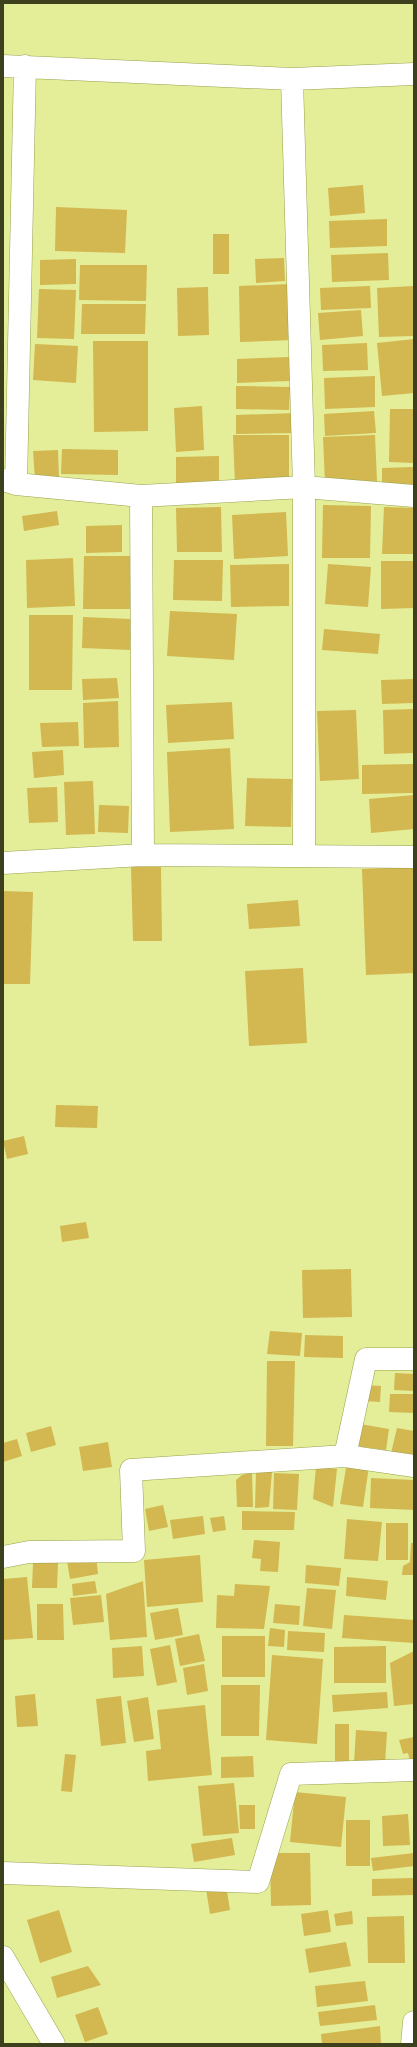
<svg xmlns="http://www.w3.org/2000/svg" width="417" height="2047" font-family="Rubik,sans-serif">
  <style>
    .building { fill: #d3b750 }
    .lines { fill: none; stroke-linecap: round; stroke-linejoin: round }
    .minor-casing { stroke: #98a14c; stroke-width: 23 }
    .minor { stroke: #fff; stroke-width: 22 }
  </style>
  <rect width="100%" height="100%" fill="#e4ee98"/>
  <path class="building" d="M363,185L365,213L330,216L328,188Z
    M56,207L127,210L125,253L55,251Z
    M387,219V246L330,248L329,221Z
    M213,234H229V274H213Z
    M388,253L389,280L332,282L331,255Z
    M284,258L285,281L256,283L255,259Z
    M76,259V284L40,285V260Z
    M80,265H147L146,301L79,300Z
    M291,284L293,340L240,342L239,286Z
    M370,286L371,308L321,310L320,288Z
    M414,286V336L379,337L377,288Z
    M208,287L209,335L178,336L177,288Z
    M39,289L76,290L74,339L37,338Z
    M82,304H146L145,334H81Z
    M361,310L363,336L320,340L318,313Z
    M414,339V393L382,396L377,343Z
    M93,341H148V431L94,432Z
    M367,343L368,370L323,371L322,345Z
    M35,344L78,346L76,383L33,380Z
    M290,357V381L237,383V359Z
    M375,376V407L325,409L324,378Z
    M236,386L290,387L289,410L236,409Z
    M202,406L204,450L176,452L174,408Z
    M390,409H414V463L389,462Z
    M374,411L376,433L325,436L324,414Z
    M295,413V433L236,434V415Z
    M233,435H289V483L235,484Z
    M375,435L377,481L325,483L323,437Z
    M62,449L118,450V475L61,474Z
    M58,450L59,479L35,480L33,451Z
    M219,456V484L176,486V457Z
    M414,467V490L382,491V468Z
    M323,505L371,506L370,558H322Z
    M221,507L222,552H177L176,508Z
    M384,507L414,508V554H382Z
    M57,511L59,525L24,531L22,516Z
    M286,512L288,556L234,559L232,515Z
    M122,525V552L86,553V526Z
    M84,556H133V609H83Z
    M73,558L75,606L27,608L26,560Z
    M174,560H223L222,601L173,600Z
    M381,561H414V608L381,609Z
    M289,564V606L231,607L230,565Z
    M328,564L371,567L368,607L325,604Z
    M170,611L237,614L234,660L167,656Z
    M29,615H73L72,690H29Z
    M83,617L131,619L130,650L82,648Z
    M324,629L380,634L378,654L322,650Z
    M117,678L119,698L83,700L82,679Z
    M414,679V703L382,704L381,680Z
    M118,701L119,747L84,748L83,703Z
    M232,702L234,739L168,743L166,705Z
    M414,709V753L384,754L383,710Z
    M356,710L359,779L320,781L317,711Z
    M78,722L79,746L42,747L40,723Z
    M230,748L234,829L170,832L167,752Z
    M63,750L64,775L34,778L32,752Z
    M413,764V793L362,794V765Z
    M247,778L292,779L291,827L245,826Z
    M93,781L95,834L66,835L64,782Z
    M57,787L58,822L29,823L27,788Z
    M414,795V829L371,833L369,799Z
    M99,805L129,806L128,833L98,832Z
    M131,867H161L162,941H133Z
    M414,867V973L366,975L362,869Z
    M3,891L33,892L30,984H3Z
    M298,900L300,926L249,929L247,904Z
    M303,968L307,1043L249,1046L245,971Z
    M56,1105L98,1106L97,1128L55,1127Z
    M24,1136L28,1154L7,1159L3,1141Z
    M86,1222L89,1238L62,1242L60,1226Z
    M351,1269L352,1317L303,1318L302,1270Z
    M270,1331L302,1333L300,1356L267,1354Z
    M305,1335L343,1336V1358L304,1357Z
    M267,1361H295L293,1446H266Z
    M395,1373L414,1374V1391L394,1390Z
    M365,1385L381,1386L380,1402L363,1401Z
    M390,1394H414V1413L389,1412Z
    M360,1424L389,1429L386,1450L356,1446Z
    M51,1426L56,1445L31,1452L26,1433Z
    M397,1428L414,1431V1458L391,1453Z
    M17,1439L22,1456L3,1462V1443Z
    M108,1442L112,1467L83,1471L79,1447Z
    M347,1462L369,1466L363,1507L340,1504Z
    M316,1467L337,1469L333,1507L313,1499Z
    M252,1472L253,1507H237L236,1480L242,1475Z
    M256,1472H272L269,1507L255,1508Z
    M274,1473L299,1474L297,1510L273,1509Z
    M371,1478L414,1480V1510L370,1508Z
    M163,1505L168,1527L149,1531L145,1509Z
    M242,1511L295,1512L294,1530H242Z
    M203,1516L205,1534L173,1539L170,1520Z
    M224,1516L226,1530L213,1532L210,1518Z
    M347,1519L382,1522L378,1561L344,1559Z
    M386,1523H408V1560H386Z
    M254,1540L280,1542L278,1572L260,1571L261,1559L252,1558Z
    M411,1543H414V1575H402L403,1566L410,1562Z
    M200,1555L203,1602L147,1607L144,1560Z
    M96,1556L98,1574L70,1579L67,1561Z
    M33,1563H58L57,1588H32Z
    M306,1565L341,1568L339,1586L305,1583Z
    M27,1577L33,1638L3,1640V1579Z
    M347,1577L388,1581L386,1600L346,1596Z
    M95,1581L97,1593L73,1596L72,1584Z
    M143,1581L147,1637L110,1640L106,1594Z
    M235,1584L270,1586L264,1629L216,1628L217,1595L234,1596Z
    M307,1588L336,1590L332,1629L303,1626Z
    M101,1595L104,1622L73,1625L70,1598Z
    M37,1604H63L64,1640H37Z
    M275,1604L300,1606L299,1625L273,1623Z
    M178,1608L183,1635L155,1640L150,1613Z
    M344,1615L414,1620V1643L342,1638Z
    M270,1628L285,1630L284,1647L268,1646Z
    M288,1631L325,1633L324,1652L287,1650Z
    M199,1634L205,1661L180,1666L175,1639Z
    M222,1636H265V1677H222Z
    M170,1645L177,1682L157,1686L150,1649Z
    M142,1646L144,1676L113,1678L112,1648Z
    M386,1646V1683H334V1647Z
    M414,1651V1704L394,1706L390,1663Z
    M272,1655L323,1659L317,1744L266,1740Z
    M204,1664L208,1691L187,1695L183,1668Z
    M221,1685H260L259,1736H221Z
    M387,1692L388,1708L333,1712L332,1695Z
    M35,1694L38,1726L17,1727L15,1696Z
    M121,1696L126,1743L101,1746L96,1699Z
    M148,1697L154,1739L134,1742L127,1701Z
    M205,1705L212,1775L148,1781L146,1751L161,1749L157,1710Z
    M335,1724H349V1764H335Z
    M356,1730L387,1732L385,1765L354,1763Z
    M414,1737V1764L411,1765L408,1753L403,1754L399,1740Z
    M65,1754L76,1755L72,1792L61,1791Z
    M253,1756L254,1777L221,1778V1757Z
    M234,1783L239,1833L203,1836L198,1786Z
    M295,1792L346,1797L341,1847L290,1842Z
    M239,1805H255V1829H240Z
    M408,1814L410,1845L383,1846L382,1816Z
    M346,1820H370V1866H346Z
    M232,1838L235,1855L194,1862L191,1844Z
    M270,1853H310L311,1905L271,1906Z
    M414,1853V1866L373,1871L371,1858Z
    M414,1878V1895L372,1896V1879Z
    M226,1885L230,1910L210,1914L206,1889Z
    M59,1910L72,1952L40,1963L27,1920Z
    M328,1910L331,1932L304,1936L301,1914Z
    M352,1911L353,1924L336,1926L334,1914Z
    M404,1916L405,1963H368L367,1917Z
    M346,1942L351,1966L309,1973L305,1949Z
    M88,1966L101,1985L57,1998L51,1977Z
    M365,1981L368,2001L317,2007L315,1986Z
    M375,2005L377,2020L320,2026L318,2012Z
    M98,2007L108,2034L85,2042L75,2015Z
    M380,2026L381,2044H322L321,2034Z"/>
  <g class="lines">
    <g class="minor-casing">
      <path id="minor" d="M3,66L292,79L414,74
        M292,79L304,487V855
        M3,480L16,484L141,496L304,487L414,496
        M16,484L25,66
        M141,496L143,855
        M3,863L143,855L414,857
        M345,1456L414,1466
        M3,1557L29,1552L134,1551L131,1470L345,1456L366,1359H414
        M3,1873L258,1882L291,1774L414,1770
        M3,1957L54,2044
        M412,2044L414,2022"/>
    </g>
    <use href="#minor" class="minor"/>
  </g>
  <rect width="417" height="2047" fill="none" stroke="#3c401c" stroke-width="8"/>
</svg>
